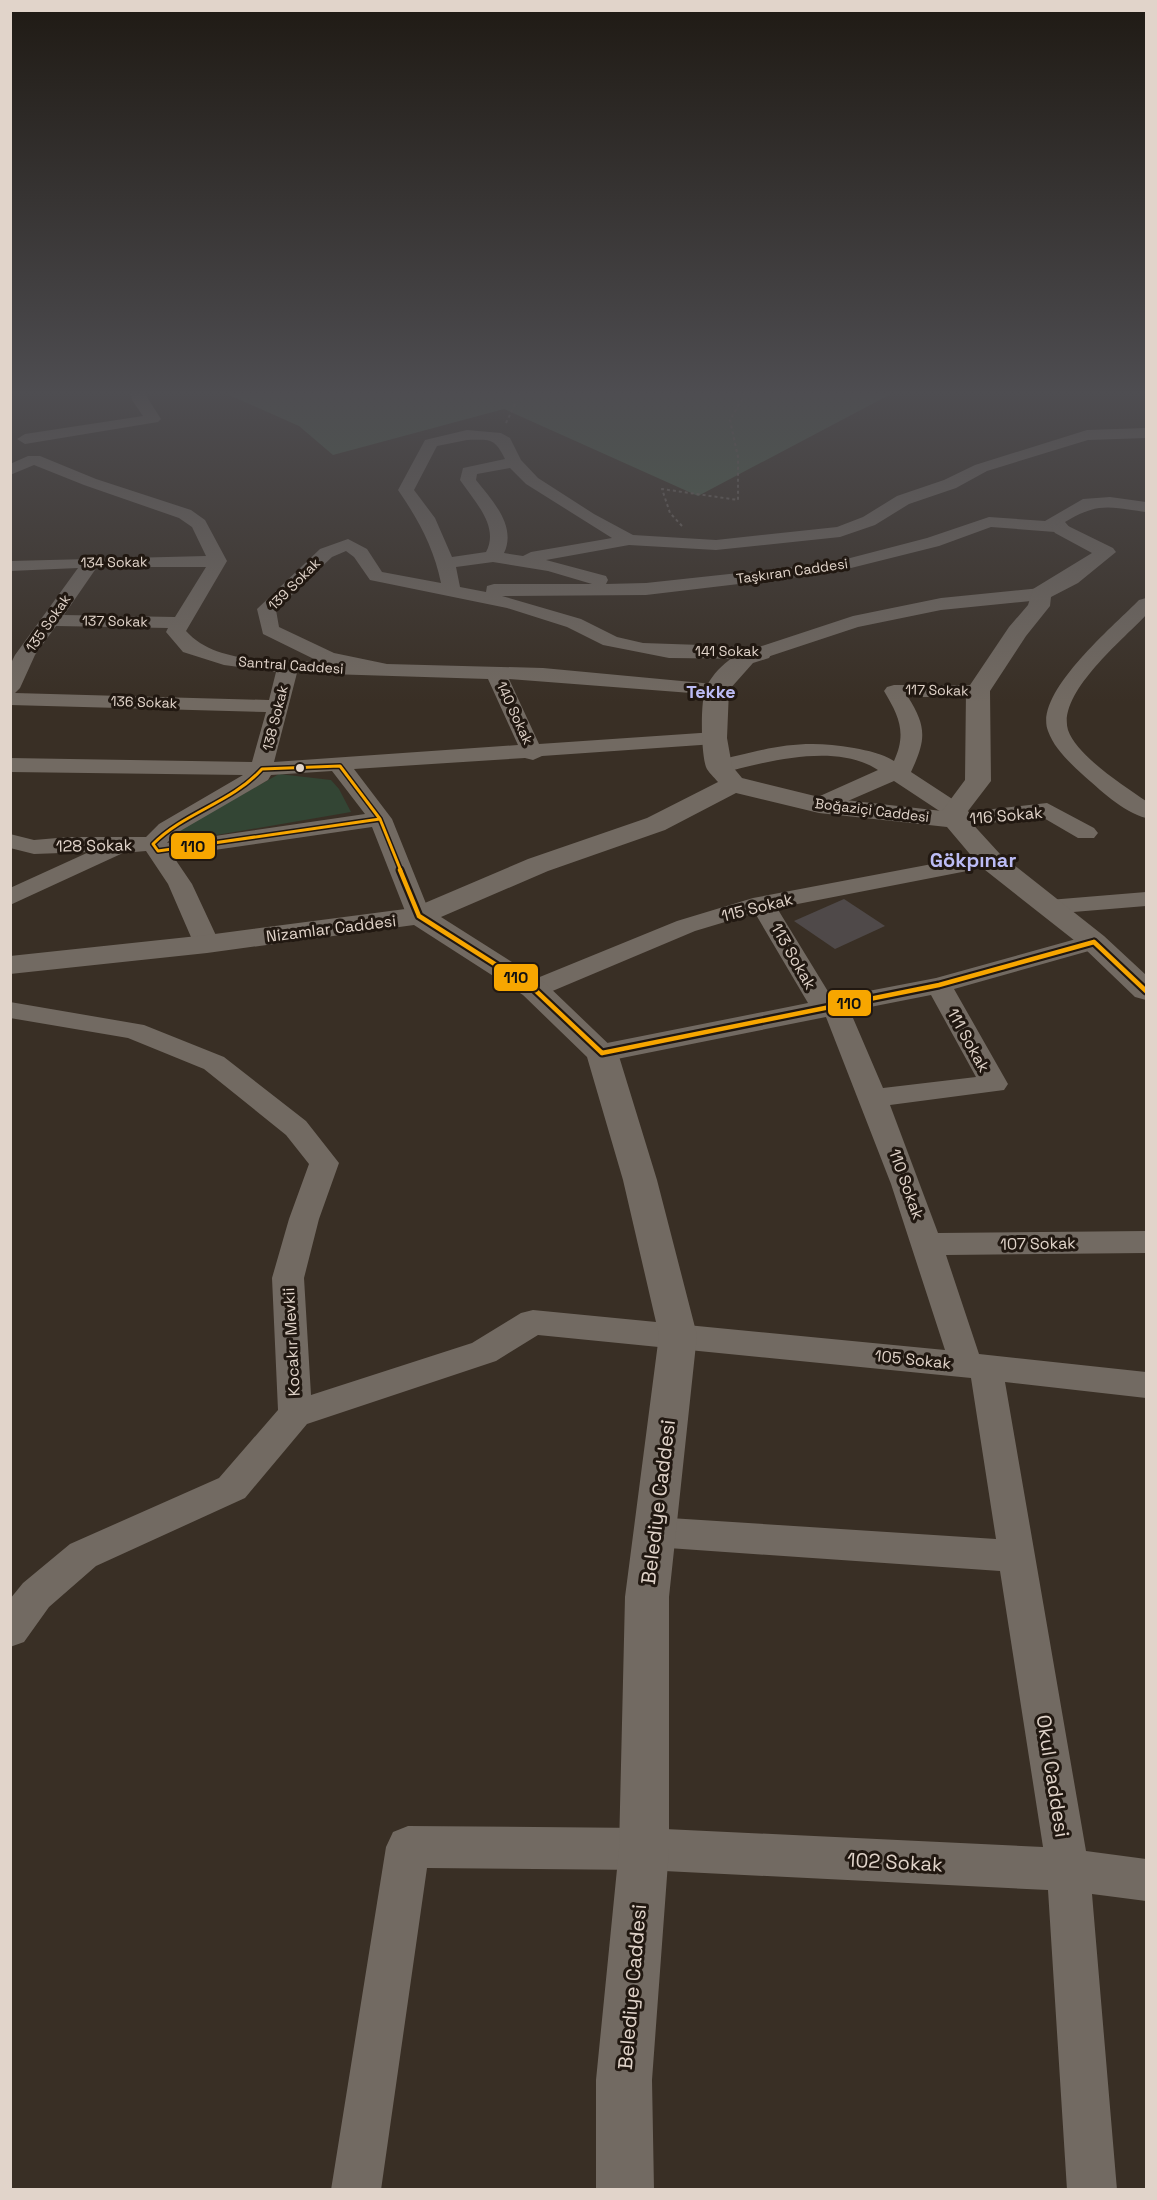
<svg xmlns="http://www.w3.org/2000/svg" width="1157" height="2200" font-family="'Space Grotesk',sans-serif">
  <style>
    .green { fill: #334534 }
    .forest { fill: #4d634e }
    .building { fill: #4f4949 }
    .lines { fill: none; stroke-linecap: round; stroke-linejoin: round }
    .path { stroke: #6e6660; stroke-width: 2; stroke-dasharray: 3 3; stroke-linecap: butt }
    .street { fill: #726a62; fill-rule: evenodd }
    .secondary { fill: #726a62; fill-rule: evenodd }
    .bus-1-far1-casing { stroke: #211811; stroke-width: 6 }
    .bus-1-casing { stroke: #211811; stroke-width: 9 }
    .bus-1-far1 { stroke: #f7a600; stroke-width: 3 }
    .bus-1 { stroke: #f7a600; stroke-width: 4.5 }
    .bus-dot { fill: #e1d4ca; stroke: #211811; stroke-width: 2 }
    .labels { text-anchor: middle; stroke-width: 6; stroke-linejoin: round; paint-order: stroke }
    .far-street-label { font-size: 14px; fill: #e1d4ca; stroke: #211811 }
    .street-label { font-size: 16px; fill: #e1d4ca; stroke: #211811 }
    .far-district-label { font-size: 18px; font-weight: bold; fill: #bcbcf5; stroke: #211811 }
    .quarter-label { font-size: 20px; font-weight: bold; fill: #bcbcf5; stroke: #211811 }
    .near-street-label { font-size: 20px; fill: #e1d4ca; stroke: #211811 }
    .line-badge { stroke: #211811; stroke-width: 2 }
    .pale-badge-label { font-size: 16px; text-anchor: middle; font-weight: bold; fill: #111 }
  </style>
  <rect width="100%" height="100%" fill="#392f25"/>
  <path class="green" d="M279,774L331,780L339,789L351,812L176,842L179,830Z"/>
  <path class="forest" d="M227,394H891L698,496L504,409L333,455L299,426Z"/>
  <path class="building" d="M844,899L885,926L835,949L794,921Z"/>
  <g class="lines">
    <path class="path" d="M506,423L520,394
      M682,526L670,513L662,489L738,500V457L730,420L745,394"/>
    <path class="street" d="M131,394H145L161,419L158,422L25,444L17,439L25,434L143,416L132,400Z
      M1146,428V438L1088,440L987,471L956,488L909,504L875,525L840,537L716,550L629,545L546,560L606,576L608,580L606,584L646,583L831,563L927,538L989,517L1045,521L1083,499L1110,497L1146,502V512C1109,507 1098,502 1065,522L1071,529L1068,533L991,527L939,546L831,573L646,595L502,596L581,619L617,637L643,643L759,647L853,616L941,598L1041,588L1050,594L1041,600L941,610L858,627L761,659L669,658L603,645L567,627L507,608L370,580L354,557L346,551L332,557L276,610L279,627L334,653L387,664L543,668L724,685L727,689L724,693L717,695L509,679L539,744L715,732L723,733L726,738L723,743L715,744L542,756L533,760L525,758L354,769L392,819L431,916L428,921L419,923L410,921L407,916L372,827L173,856L192,884L220,944L216,949L207,952L198,949L194,944L168,884L146,851L123,853L10,905V888L89,852L34,854L10,848V834L34,840L69,837H146L159,824L243,775L10,772V758L252,762L266,712L10,705V665L15,655L78,568L10,571V561L206,556L192,527L179,518L84,485L34,465L10,475V464L28,456H40L96,479L191,510L205,520L227,561L186,631C216,665 278,660 320,662L263,634L257,609L320,549L348,539L367,549L382,572L441,583C434,548 418,519 398,490L425,440L467,430L501,433L510,438L521,460L538,478L594,514L633,535L716,540L837,527L863,517L897,496L944,480L975,465L1087,430ZM467,440C490,440 494,437 505,459L463,468L460,480C474,501 500,526 486,552L452,557L435,518L414,490L437,446ZM510,468L526,484L612,538L531,552L523,556L504,553C517,526 492,500 476,480L477,474ZM493,562L548,571L592,584H494L487,586L486,592L460,587L456,567ZM97,567H206L175,617L64,615ZM56,626L168,628L166,632L183,652L224,665L276,672L269,700L15,693L20,688L35,655ZM297,673L488,679L518,745L274,762ZM332,771L365,814L167,843L175,834L268,780L271,775Z
      M1146,598V615C1124,639 1057,693 1068,730C1077,756 1124,786 1146,801V818C1123,812 1099,789 1082,774C1069,762 1054,748 1048,731C1033,693 1115,625 1139,600Z
      M894,685H978L985,687L988,691L985,695L978,697H908C927,727 926,740 911,772L963,806L966,812L1047,803L1094,828L1098,833L1094,838H1078L1042,817L955,827L947,825L943,820L947,816L894,781L827,810H811L808,805L811,800L878,770C836,742 764,762 719,774L711,772L708,767L711,762C766,749 797,738 854,748C869,751 881,753 894,761C907,733 899,716 884,691L887,687Z
      M990,853L998,855L1002,860L998,865L777,908L832,998L936,978L1094,934L1103,937L1107,942L1103,947L954,989L1008,1084L1004,1090L890,1105L938,1233L1146,1231V1253L946,1255L979,1354L1146,1372V1398L1005,1382L1086,1851L1146,1859V1901L1092,1894L1117,2190H1067L1048,1890L644,1870L427,1868L381,2190H331L386,1847L393,1832L408,1826L644,1828L1043,1847L1000,1571L654,1547L641,1543L636,1532L641,1521L654,1517L996,1539L971,1378L538,1335L496,1361L307,1424L245,1498L96,1566L49,1607L24,1642L10,1647V1599L23,1583L70,1544L219,1478L278,1410L272,1278L289,1219L309,1164L286,1135L204,1069L128,1038L10,1018V1002L144,1025L224,1057L306,1121L339,1163L319,1219L304,1278L311,1395L472,1343L521,1313L533,1310L945,1350L891,1184L826,1017L602,1062L592,1059L588,1053L592,1047L602,1044L808,1003L755,913L695,931L543,995L534,997L525,995L521,989L525,983L677,921L753,898ZM931,995L976,1077L883,1088L850,1011Z
      M1146,892V906L1049,914L1040,912L1037,907L1040,902L1049,900Z"/>
    <path class="secondary" d="M1062,523L1113,548L1116,552L1078,583L1051,597L1050,606L1026,636L990,691L991,781L968,811V819L1000,854L1104,936L1146,975V1000L1135,997L1084,948L980,866L947,827L819,813L736,793L665,830L548,871L441,917L545,983L618,1053L657,1180L697,1335L669,1597V1849L652,2080L654,2190H596V2080L619,1849L625,1597L659,1335L623,1180L587,1057L523,995L414,925L207,953L10,974V956L207,935L413,908L528,859L647,818L718,782C714,777 708,772 706,767C701,753 700,700 706,688C715,667 746,642 769,648L772,653L769,658L753,663L729,690L727,738L732,766L742,778L819,797L942,811L965,780L966,691L1009,627L1028,605L1033,589L1092,553L1055,533L1052,529L1055,525Z"/>
    <g class="bus-1-far1-casing">
      <path id="bus-1-far1" d="M340,766L380,819L158,851L153,844C185,812 231,803 262,769Z
        M380,819L401,871"/>
    </g>
    <g class="bus-1-casing">
      <path id="bus-1" d="M400,870L419,916
        M419,916L534,989L602,1053
        M1094,942L1146,991
        M602,1053L939,985L1094,942"/>
    </g>
    <use href="#bus-1-far1" class="bus-1-far1"/>
    <use href="#bus-1" class="bus-1"/>
  </g>
  <linearGradient id="sky" x2="0" y2="1"><stop stop-color="#1f1a14"/><stop offset="0.56" stop-color="#4e4d51"/><stop offset="1" stop-color="#4e4d51" stop-opacity="0"/></linearGradient>
  <rect width="1157" height="702" fill="url(#sky)"/>
  <circle class="bus-dot" cx="300" cy="768" r="5"/>
  <g class="labels">
    <g class="far-street-label">
      <text transform="translate(114 562) rotate(-1)" y="5">134 Sokak</text>
      <text transform="translate(792 571) rotate(-8)" y="5">Taşkıran Caddesi</text>
      <text transform="translate(294 584) rotate(-45)" y="5">139 Sokak</text>
      <text transform="translate(115 621) rotate(1)" y="5">137 Sokak</text>
      <text transform="translate(48 623) rotate(-55)" y="5">135 Sokak</text>
      <text x="727" y="656">141 Sokak</text>
      <text transform="translate(291 665) rotate(4)" y="5">Santral Caddesi</text>
      <text transform="translate(937 690) rotate(1)" y="5">117 Sokak</text>
      <text transform="translate(144 702) rotate(2)" y="5">136 Sokak</text>
      <text transform="translate(515 713) rotate(65)" y="5">140 Sokak</text>
      <text transform="translate(275 718) rotate(-76)" y="5">138 Sokak</text>
      <text transform="translate(872 810) rotate(7)" y="5">Boğaziçi Caddesi</text>
    </g>
    <g class="street-label">
      <text transform="translate(1006 815) rotate(-5)" y="6">116 Sokak</text>
      <text transform="translate(94 845) rotate(-1)" y="6">128 Sokak</text>
      <text transform="translate(757 907) rotate(-14)" y="6">115 Sokak</text>
      <text transform="translate(331 928) rotate(-7)" y="6">Nizamlar Caddesi</text>
      <text transform="translate(794 956) rotate(60)" y="6">113 Sokak</text>
      <text transform="translate(969 1040) rotate(61)" y="6">111 Sokak</text>
      <text transform="translate(907 1184) rotate(70)" y="6">110 Sokak</text>
      <text transform="translate(1038 1243) rotate(-1)" y="6">107 Sokak</text>
      <text transform="translate(291 1342) rotate(-93)" y="6">Kocakır Mevkii</text>
      <text transform="translate(913 1359) rotate(6)" y="6">105 Sokak</text>
    </g>
    <g class="far-district-label">
      <text x="711" y="698">Tekke</text>
    </g>
    <g class="quarter-label">
      <text x="973" y="867">Gökpınar</text>
    </g>
    <g class="near-street-label">
      <text transform="translate(658 1502) rotate(-83)" y="7">Belediye Caddesi</text>
      <text transform="translate(1053 1776) rotate(81)" y="7">Okul Caddesi</text>
      <text transform="translate(895 1862) rotate(3)" y="7">102 Sokak</text>
      <text transform="translate(632 1987) rotate(-85)" y="7">Belediye Caddesi</text>
    </g>
  </g>
  <g class="line-badge">
    <rect x="170" y="832" width="46" height="28" rx="6" fill="#f7a600"/>
    <rect x="493" y="963" width="46" height="29" rx="6" fill="#f7a600"/>
    <rect x="827" y="989" width="45" height="28" rx="6" fill="#f7a600"/>
  </g>
  <g class="pale-badge-label">
    <text x="193" y="852">110</text>
    <text x="516" y="983">110</text>
    <text x="849" y="1009">110</text>
  </g>
  <rect width="1157" height="2200" fill="none" stroke="#e1d4ca" stroke-width="24"/>
</svg>
